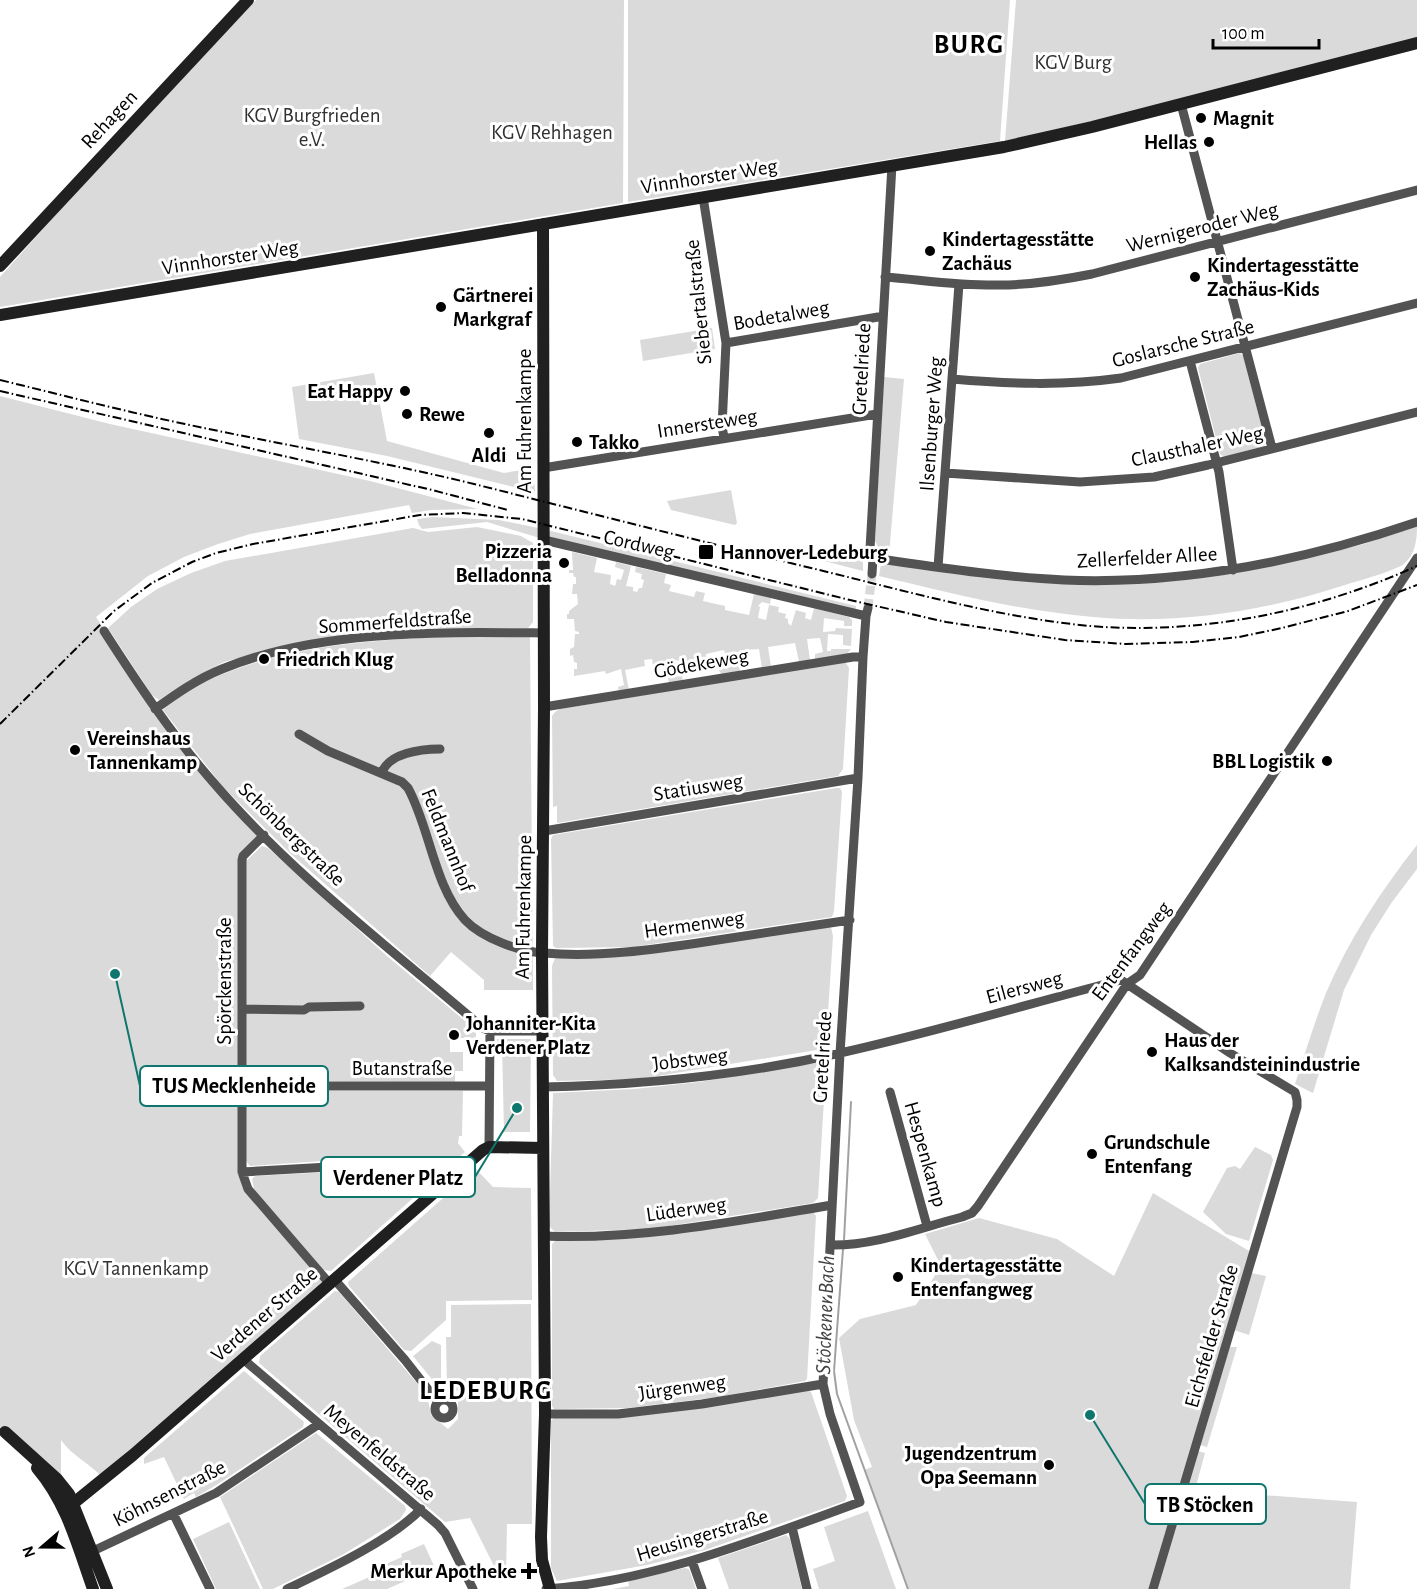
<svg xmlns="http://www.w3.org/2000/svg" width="1417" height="1589" font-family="'Alegreya Sans',sans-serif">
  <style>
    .green { fill: #dadada }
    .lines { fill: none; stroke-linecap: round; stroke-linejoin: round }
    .stream { stroke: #a1a1a1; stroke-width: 2 }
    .street-tunnel { stroke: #d9d9d9; stroke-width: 9; stroke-dasharray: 9 4.5; stroke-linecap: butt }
    .street { stroke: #535353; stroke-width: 9 }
    .secondary { stroke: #202020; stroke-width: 12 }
    .rail { stroke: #000; stroke-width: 2; stroke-dasharray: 9 3 1.5 3; stroke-linecap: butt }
    .poi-dot { fill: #000; stroke: #fff; stroke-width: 2 }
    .labels { text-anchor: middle; stroke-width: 6; stroke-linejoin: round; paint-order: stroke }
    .park-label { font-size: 21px; fill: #313131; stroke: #fff }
    .poi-label { font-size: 21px; font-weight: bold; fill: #000; stroke: #fff; text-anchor: start }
    .street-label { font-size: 21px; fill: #000; stroke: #fff }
    .water-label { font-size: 22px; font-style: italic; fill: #424242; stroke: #fff }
    .district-label { font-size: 27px; font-weight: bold; letter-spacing: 1.5px; fill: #000; stroke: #fff }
    .leader { fill: none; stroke: #0f766e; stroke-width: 2 }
    .callout-dot { fill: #0f766e; stroke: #fff; stroke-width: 2 }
    .callout { fill: #fff; stroke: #0f766e; stroke-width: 2 }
    .callout-label { font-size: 22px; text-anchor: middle; font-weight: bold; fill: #000 }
  </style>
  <rect width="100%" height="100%" fill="#fff"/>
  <path class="green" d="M256,0H624L623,203L0,307V277L123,140Z
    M628,0H1010L1000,141L628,202Z
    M1016,0H1417V43L1264,82L1005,141Z
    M712,328L715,349L643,361L640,340Z
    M1240,353L1243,356L1266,443L1264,446L1224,457L1220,454L1198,368L1200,364Z
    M374,373L387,441L504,473L533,468L535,492L387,456L299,439L292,387Z
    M884,377L904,379L889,555L879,549L875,541Z
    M0,396L110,424L370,481L478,509L431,510L412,513L409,505L250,534L218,544L184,557L148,576L96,617L155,709L264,835L243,856L244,1183L329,1283L104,1479C91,1464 73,1457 61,1440V1474L57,1479L0,1427Z
    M731,490L737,523L735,525L671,510L667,501Z
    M433,517L499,520L543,529L856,606L855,613L543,539L487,522L422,529L419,525L417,519Z
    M477,527L521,536L533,543V622L528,628H392L291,644L224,662L191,679L159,700L152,695L108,628L131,607L157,589L191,573L225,561L413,528L428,532Z
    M1417,527C1417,540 1415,555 1404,564C1396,570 1359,581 1348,584C1267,611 1179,625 1093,617C1020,611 950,593 879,576L881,564L883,563L1066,582L1274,565L1364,544L1402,530L1404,531Z
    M572,552L597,558L594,572L611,575L610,584L615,586L617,579L621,580L624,570L615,567L616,562L631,566L626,586L633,587V591L637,592L639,588H642L644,580L641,579L642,574L635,572L636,567L666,574L664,583L671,585L669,591L694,597L696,591L705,593L703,601L725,606V610L749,615L754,594L771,598L770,604L762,602L758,606L760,607L758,618L766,620L769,605L779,607L778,612L786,614L785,618L788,619V623L791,626L796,610L806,613L805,618L811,620L814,608L849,617L852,620V626H844V621L824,618L823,632L835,631L836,628L852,629L851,646L843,645V635L828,634L827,651H831V649H851L847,654L815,659V654L823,652L820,638L807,639L810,660L799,662L795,643L768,647L771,667L762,668L759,649L745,650V662L739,663L740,672L722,675L718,669L736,666L734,652L725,653L724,650L706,654V660H703V663L690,665L691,674L685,675L684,670H681L680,661L676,660L672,663V673L674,677L682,676L683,681L669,684L666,664L653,666L652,659L644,660L645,666L625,670L629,690L619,692L618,687L624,685L621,669L606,674L605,671L574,676V669H577V663L574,662L573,655L570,656V649L574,647L575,634H579V632L575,631L574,619H567V614H569V611L578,604L577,594H572L573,584H576V577H574L573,573H569V570H573Z
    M863,553V571L824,561L826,554L837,557Z
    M470,636L530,637L533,990H484V980L451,952L430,976L292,855L224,788L163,710C175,695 197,685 213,678C294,643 384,639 470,636Z
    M843,662L846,663L849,668L843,769L838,776L557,823V806L553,807L552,716L555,712L560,709Z
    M836,788H840L842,792L834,911L832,917L632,947L556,948L553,946L551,839L553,835Z
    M1417,845V869L1392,902L1371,935L1344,990L1313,1093L1295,1084C1305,1054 1314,1023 1326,993C1349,939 1381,891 1417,845Z
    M262,846L268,848L388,957L476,1030V1038H450V1052H463V1071H455V1082L250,1081L246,1078V861Z
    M831,927L833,936L826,1044L823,1049L639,1079L557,1081L553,1075L552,966L555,958Z
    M497,1039H531L530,1132H504L502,1044L501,1048H497Z
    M822,1062L826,1067L818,1198L813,1203L650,1229L555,1232L549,1226L553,1093L634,1089L699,1082Z
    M250,1091H463L462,1136H459L458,1143L465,1152L331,1271L323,1270L254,1189L252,1179L255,1176L367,1170L366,1158L250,1166L246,1161V1095Z
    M1255,1147L1271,1155L1273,1160L1249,1241L1226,1234L1203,1212L1227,1168L1235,1166L1240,1169Z
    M476,1169L493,1187L531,1188L532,1300L446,1301V1320L411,1351L404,1350L349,1286L348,1282Z
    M1153,1193L1254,1254L1153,1589H908L864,1470L872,1467L854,1420L839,1338L860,1319L916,1305L941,1266L925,1234L979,1218L1057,1239L1114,1276Z
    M813,1212L816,1216L807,1379L805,1381L718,1397L628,1408L554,1409L552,1406V1244L555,1241Z
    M1251,1273L1266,1276L1249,1335L1234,1330Z
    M335,1291L339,1292L427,1395L431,1415L448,1429L458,1419V1391L447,1390L446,1337H451V1305L531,1304L532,1524H507L506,1576L500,1578L470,1518L445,1522L259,1363L260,1356Z
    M432,1341L441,1345V1378L435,1383L413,1356Z
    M1230,1347H1237L1207,1447L1200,1445Z
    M244,1371L304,1422L303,1427L218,1484L196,1497L194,1493L184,1499L164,1457L144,1464V1458Z
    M807,1390L811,1392L847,1496L845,1501L705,1550L647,1565L557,1581L551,1568V1421L555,1417Z
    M316,1433L405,1506L406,1510L400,1519L344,1554L273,1589H263L220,1497Z
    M1198,1451L1205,1453L1195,1490L1357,1502L1350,1589H1157Z
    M868,1511L896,1589H819L813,1569L835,1561L824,1527Z
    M229,1522L260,1589H216L193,1539Z
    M786,1535L790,1539L802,1589H729L718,1558Z
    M424,1544L435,1568L387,1589H342L374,1575L372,1570L402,1557L401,1554Z
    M685,1568L689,1569L696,1589H612L629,1586L628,1580Z"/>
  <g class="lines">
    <path class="stream" d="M844,1240L851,1102
      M843,1249L834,1371L837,1394L908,1589"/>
    <path class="street-tunnel" d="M868,608L872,574"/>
    <path class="street" d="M1181,104L1272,448
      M703,197L726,343L722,426L724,438
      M885,277C923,280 962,286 1000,285C1031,285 1062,280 1092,274L1417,190
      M726,343L878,317
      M1190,361L1219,472L1233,570
      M952,379C1009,384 1064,386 1121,378L1417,303
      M543,468L877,414
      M945,473L1080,482L1154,477L1208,465L1417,412
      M544,540L866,616
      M873,558C936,567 1000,577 1064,580C1185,585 1303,561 1417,522
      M938,567L959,284
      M872,574L873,558L870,549L892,165
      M104,631C138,684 172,735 213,782C292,874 391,949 483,1028L490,1031H542
      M544,707L853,657H863
      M155,709C176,694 197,679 222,669C319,629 441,632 544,633
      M299,734L328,751L402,782L408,788C430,828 434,886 465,920C482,938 520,952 544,953C598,958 657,949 711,941C757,934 803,927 850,920
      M382,773C388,753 421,749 440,749
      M544,831L858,778
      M264,835L243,856L242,860V1172L248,1189L329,1283
      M243,1009L304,1010L309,1007L360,1006
      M242,1086H489
      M543,1087C643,1085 743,1075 840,1053C935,1032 1028,1004 1121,980L1230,1053L1295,1092L1297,1100V1107L1153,1589
      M890,1092L927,1226
      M489,1147L490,1031
      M242,1172L364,1165
      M544,1236C641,1240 737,1221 832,1205
      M830,1245C875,1246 919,1228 962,1217L972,1213L978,1206L1127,984L1140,975L1417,558
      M334,1279L405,1360L438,1402
      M243,1359L438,1525L445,1533L473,1589
      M435 1409a9 9 0 1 1 18 0a9 9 0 1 1-18 0Z
      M545,1414H618L702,1404L823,1384
      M174,1515L210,1589
      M792,1527L807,1589
      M93,1551L216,1493L319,1424
      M692,1561L702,1589
      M287,1589C327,1570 390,1541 421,1509
      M546,1589C655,1581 758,1539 860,1502L830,1414L823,1384L840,1053L858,778L863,657L866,616L868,608"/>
    <path class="secondary" d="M543,224L544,707L542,953L545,1414L541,1537L542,1560L550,1589
      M0,266L248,0
      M0,315L1004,147L1092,127L1417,43
      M5,1432L57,1479L69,1494L107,1589
      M37,1468C67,1503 78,1547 93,1589
      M65,1510L133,1455L483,1150L489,1147L543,1148"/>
    <path class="rail" d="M0,380C62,395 123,411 185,424C283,445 381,461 478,485C589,513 700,541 811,568C903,590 995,617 1090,626C1202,635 1315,612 1417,566
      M0,391L432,490L508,510
      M0,724L114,611L152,583L192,562L216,553L253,544L420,515L463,513L522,519L850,600L946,622L1065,640L1126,644L1193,642L1239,637L1282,628L1348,611L1417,585"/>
  </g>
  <g class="poi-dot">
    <circle cx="1201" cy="118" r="6"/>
    <circle cx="1209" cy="142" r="6"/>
    <circle cx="930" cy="251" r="6"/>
    <circle cx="1195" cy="277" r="6"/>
    <circle cx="441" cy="307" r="6"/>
    <circle cx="405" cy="391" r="6"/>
    <circle cx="407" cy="414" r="6"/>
    <circle cx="489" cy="433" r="6"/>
    <circle cx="577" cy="442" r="6"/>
    <rect x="698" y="544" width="16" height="16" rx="3"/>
    <circle cx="564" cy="563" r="6"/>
    <circle cx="264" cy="659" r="6"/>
    <circle cx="75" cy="750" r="6"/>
    <circle cx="1327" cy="761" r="6"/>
    <circle cx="454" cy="1035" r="6"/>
    <circle cx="1152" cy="1052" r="6"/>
    <circle cx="1092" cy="1154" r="6"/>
    <circle cx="898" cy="1277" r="6"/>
    <circle cx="1049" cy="1465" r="6"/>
    <path d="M526 1562h6v6h6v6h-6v6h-6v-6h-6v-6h6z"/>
  </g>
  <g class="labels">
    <g class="park-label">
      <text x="1073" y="69">KGV Burg</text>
      <text x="312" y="122">KGV Burgfrieden<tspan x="312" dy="24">e.V.</tspan></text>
      <text x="552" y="139">KGV Rehhagen</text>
      <text x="136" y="1275">KGV Tannenkamp</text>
    </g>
    <g class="poi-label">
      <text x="1213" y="125">Magnit</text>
      <text x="1197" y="149" text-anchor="end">Hellas</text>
      <text x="942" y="246">Kindertagesstätte<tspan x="942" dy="24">Zachäus</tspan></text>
      <text x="1207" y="272">Kindertagesstätte<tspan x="1207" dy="24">Zachäus-Kids</tspan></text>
      <text x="453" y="302">Gärtnerei<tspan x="453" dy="24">Markgraf</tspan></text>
      <text x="393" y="398" text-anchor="end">Eat Happy</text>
      <text x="419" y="421">Rewe</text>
      <text x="589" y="449">Takko</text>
      <text x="489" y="462" text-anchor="middle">Aldi</text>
      <text x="552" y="558" text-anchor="end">Pizzeria<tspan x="552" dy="24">Belladonna</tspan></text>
      <text x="720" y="559">Hannover-Ledeburg</text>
      <text x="276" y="666">Friedrich Klug</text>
      <text x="87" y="745">Vereinshaus<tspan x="87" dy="24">Tannenkamp</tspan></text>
      <text x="1315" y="768" text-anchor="end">BBL Logistik</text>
      <text x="466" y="1030">Johanniter-Kita<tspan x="466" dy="24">Verdener Platz</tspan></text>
      <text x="1164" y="1047">Haus der<tspan x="1164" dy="24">Kalksandsteinindustrie</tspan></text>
      <text x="1104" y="1149">Grundschule<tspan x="1104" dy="24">Entenfang</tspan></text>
      <text x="910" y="1272">Kindertagesstätte<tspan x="910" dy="24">Entenfangweg</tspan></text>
      <text x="1037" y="1460" text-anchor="end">Jugendzentrum<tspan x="1037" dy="24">Opa Seemann</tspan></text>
      <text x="517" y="1578" text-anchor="end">Merkur Apotheke</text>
    </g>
    <g class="street-label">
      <text transform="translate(109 119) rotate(-47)" y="7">Rehagen</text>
      <text transform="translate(709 176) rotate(-9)" y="7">Vinnhorster Weg</text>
      <text transform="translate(1202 227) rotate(-14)" y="7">Wernigeroder Weg</text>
      <text transform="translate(230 257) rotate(-9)" y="7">Vinnhorster Weg</text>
      <text transform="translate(698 302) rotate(-96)" y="7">Siebertalstraße</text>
      <text transform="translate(781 315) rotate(-10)" y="7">Bodetalweg</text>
      <text transform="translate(1183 343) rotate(-14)" y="7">Goslarsche Straße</text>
      <text transform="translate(861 369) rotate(-87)" y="7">Gretelriede</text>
      <text transform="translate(524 421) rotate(-90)" y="7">Am Fuhrenkampe</text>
      <text transform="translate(707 423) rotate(-9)" y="7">Innersteweg</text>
      <text transform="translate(931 424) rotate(-86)" y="7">Ilsenburger Weg</text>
      <text transform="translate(1197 446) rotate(-12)" y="7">Clausthaler Weg</text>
      <text transform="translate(639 544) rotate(13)" y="7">Cordweg</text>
      <text transform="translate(1147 557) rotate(-3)" y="7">Zellerfelder Allee</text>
      <text transform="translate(395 621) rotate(-4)" y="7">Sommerfeldstraße</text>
      <text transform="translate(701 663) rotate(-10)" y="7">Gödekeweg</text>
      <text transform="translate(698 787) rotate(-9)" y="7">Statiusweg</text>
      <text transform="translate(292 834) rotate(44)" y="7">Schönbergstraße</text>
      <text transform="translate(448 840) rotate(68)" y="7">Feldmannhof</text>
      <text transform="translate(523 907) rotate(-89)" y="7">Am Fuhrenkampe</text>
      <text transform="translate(694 924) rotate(-8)" y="7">Hermenweg</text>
      <text transform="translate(1131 951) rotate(-53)" y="7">Entenfangweg</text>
      <text transform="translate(224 981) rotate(-90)" y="7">Spörckenstraße</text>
      <text transform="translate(1024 987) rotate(-15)" y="7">Eilersweg</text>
      <text transform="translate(822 1057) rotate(-87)" y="7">Gretelriede</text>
      <text transform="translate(690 1059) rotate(-7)" y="7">Jobstweg</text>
      <text x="402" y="1075">Butanstraße</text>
      <text transform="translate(926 1154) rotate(74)" y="7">Hespenkamp</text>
      <text transform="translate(686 1209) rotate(-8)" y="7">Lüderweg</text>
      <text transform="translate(264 1314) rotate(-41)" y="7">Verdener Straße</text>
      <text transform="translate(1211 1336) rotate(-74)" y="7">Eichsfelder Straße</text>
      <text transform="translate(682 1387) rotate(-8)" y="7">Jürgenweg</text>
      <text transform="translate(380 1452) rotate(40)" y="7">Meyenfeldstraße</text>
      <text transform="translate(169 1493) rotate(-27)" y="7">Köhnsenstraße</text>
      <text transform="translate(702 1535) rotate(-17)" y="7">Heusingerstraße</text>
    </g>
    <g class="water-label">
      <text transform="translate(824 1315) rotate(-88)" y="8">Stöckener Bach</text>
    </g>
    <g class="district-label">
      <text x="969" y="53">BURG</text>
      <text x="486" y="1399">LEDEBURG</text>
    </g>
  </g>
  <path class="leader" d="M115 974L140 1086M517 1108L475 1177M1090 1415L1145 1504"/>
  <g class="callout-dot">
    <circle cx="115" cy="974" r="6"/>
    <circle cx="517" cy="1108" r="6"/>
    <circle cx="1090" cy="1415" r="6"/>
  </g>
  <g class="callout">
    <rect x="140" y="1066" width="188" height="40" rx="6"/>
    <rect x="321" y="1157" width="154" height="40" rx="6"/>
    <rect x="1145" y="1484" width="121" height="40" rx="6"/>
  </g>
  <g class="callout-label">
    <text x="234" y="1093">TUS Mecklenheide</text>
    <text x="398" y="1185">Verdener Platz</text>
    <text x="1205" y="1512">TB Stöcken</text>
  </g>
  <g transform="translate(42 1547) rotate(250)" stroke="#ffffff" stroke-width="4.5" paint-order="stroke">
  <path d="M0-4.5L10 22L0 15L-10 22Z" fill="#000000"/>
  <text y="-9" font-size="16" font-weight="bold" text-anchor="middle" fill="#000000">N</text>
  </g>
  <path d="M1213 39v9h106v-9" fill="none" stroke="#000000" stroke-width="3"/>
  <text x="1222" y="39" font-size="18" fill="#000000" stroke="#ffffff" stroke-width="4.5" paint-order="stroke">100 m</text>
</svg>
